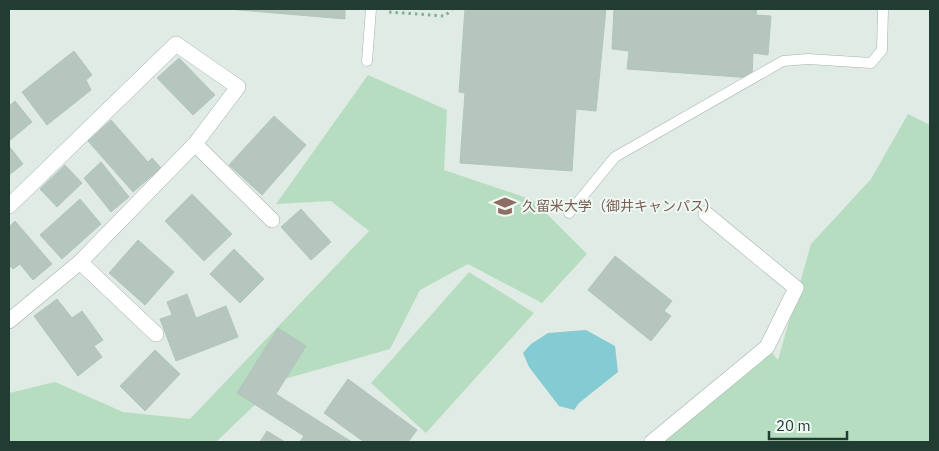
<svg xmlns="http://www.w3.org/2000/svg" width="939" height="451" font-family="'IBM Plex Sans','Noto Sans JP',sans-serif">
  <style>
    .green { fill: #b7ddc0 }
    .water { fill: #85cbd3 }
    .building { fill: #b5c6be; stroke: #b2c5bc }
    .lines { fill: none; stroke-linecap: round; stroke-linejoin: round }
    .lane-casing { stroke: #a3b3ac; stroke-width: 11 }
    .street-casing { stroke: #a3b3ac; stroke-width: 16 }
    .path { stroke: #7fb09e; stroke-width: 3; stroke-dasharray: 2.5 4; stroke-linecap: butt }
    .lane { stroke: #fff; stroke-width: 10 }
    .street { stroke: #fff; stroke-width: 15 }
    .labels { text-anchor: middle; stroke-width: 4; stroke-linejoin: round; paint-order: stroke }
    .education-label { font-size: 14px; fill: #785e54; stroke: #f0f8f4; text-anchor: start }
  </style>
  <rect width="100%" height="100%" fill="#e0ebe5"/>
  <path class="green" d="M368,75L447,110L444,170L533,200L587,254L542,303L468,264L420,290L390,349L281,380L216,442H9V393L55,382L123,412L190,419L369,231L331,201L276,204Z
    M908,114L930,125V442H652L767,347L778,360L811,244L871,179Z
    M469,272L534,313L426,433L371,383Z"/>
  <path class="water" d="M586,330L615,346L618,372L579,403L574,410L559,406L529,367L523,353L531,344L548,333Z"/>
  <path class="building" d="M228,9H345V19Z
    M465,9H606L596,111L576,109L572,171L460,163L465,93L459,92Z
    M614,9H757L756,15L771,16L768,55L753,53L752,78L627,69L629,51L612,49Z
    M74,51L92,75L86,80L91,90L47,125L22,92Z
    M179,58L215,95L193,115L157,78Z
    M15,101L32,122L9,141V106Z
    M274,116L306,145L262,195L229,165Z
    M111,120L148,162L152,158L161,168L133,192L88,141Z
    M9,146L23,164L9,175Z
    M101,162L129,197L111,212L84,178Z
    M65,165L82,183L57,207L40,189Z
    M192,194L232,234L204,261L165,221Z
    M80,199L101,224L62,259L40,235Z
    M301,209L331,242L311,260L281,227Z
    M15,221L52,264L33,280L20,264L13,269L9,265V227Z
    M138,240L174,272L145,305L109,273Z
    M234,249L264,279L240,303L210,274Z
    M615,256L672,301L664,311L671,316L651,341L588,290Z
    M187,294L196,318L226,306L238,337L176,361L160,319L172,315L167,302Z
    M57,299L72,318L82,311L103,340L94,346L102,357L78,376L34,316Z
    M278,328L306,346L276,394L352,442H300L304,436L237,393Z
    M155,350L180,374L145,411L120,386Z
    M348,379L417,430L408,442H364L324,413Z
    M267,431L285,442H260Z"/>
  <g class="lines">
    <g class="lane-casing">
      <path id="lane" d="M367,61L371,9
        M569,213L615,157L783,61L808,59L871,63L882,50L883,9"/>
    </g>
    <g class="street-casing">
      <path id="street" d="M195,144L272,220
        M9,206L176,44L238,87L195,144L80,262L9,321
        M80,262L156,334
        M652,442L767,347L796,288L706,214"/>
    </g>
    <path class="path" d="M389,12L445,16L452,9"/>
    <use href="#lane" class="lane"/>
    <use href="#street" class="street"/>
  </g>
  <defs>
    <g id="university-bare" transform="scale(1.725)"><path d="M0-5L7-2L0 1L-7-2ZM-4 1L0 2.5L4 1V4Q0 6-4 4Z" fill="#8d6e63" stroke="#f0f8f4" stroke-width="2.5" paint-order="stroke"/></g>
  </defs>
  <g fill-rule="evenodd">
    <use href="#university-bare" x="505" y="206"/>
  </g>
  <g class="labels">
    <g class="education-label">
      <text x="522" y="211">久留米大学（御井キャンパス）</text>
    </g>
  </g>
  <rect width="939" height="451" fill="none" stroke="#203c33" stroke-width="20"/>
  <path d="M769 431v8h78v-8" fill="none" stroke="#203c33" stroke-width="2.5"/>
  <text x="776" y="431" font-size="15" fill="#203c33" stroke="#f0f8f4" stroke-width="4" paint-order="stroke">20 m</text>
</svg>
